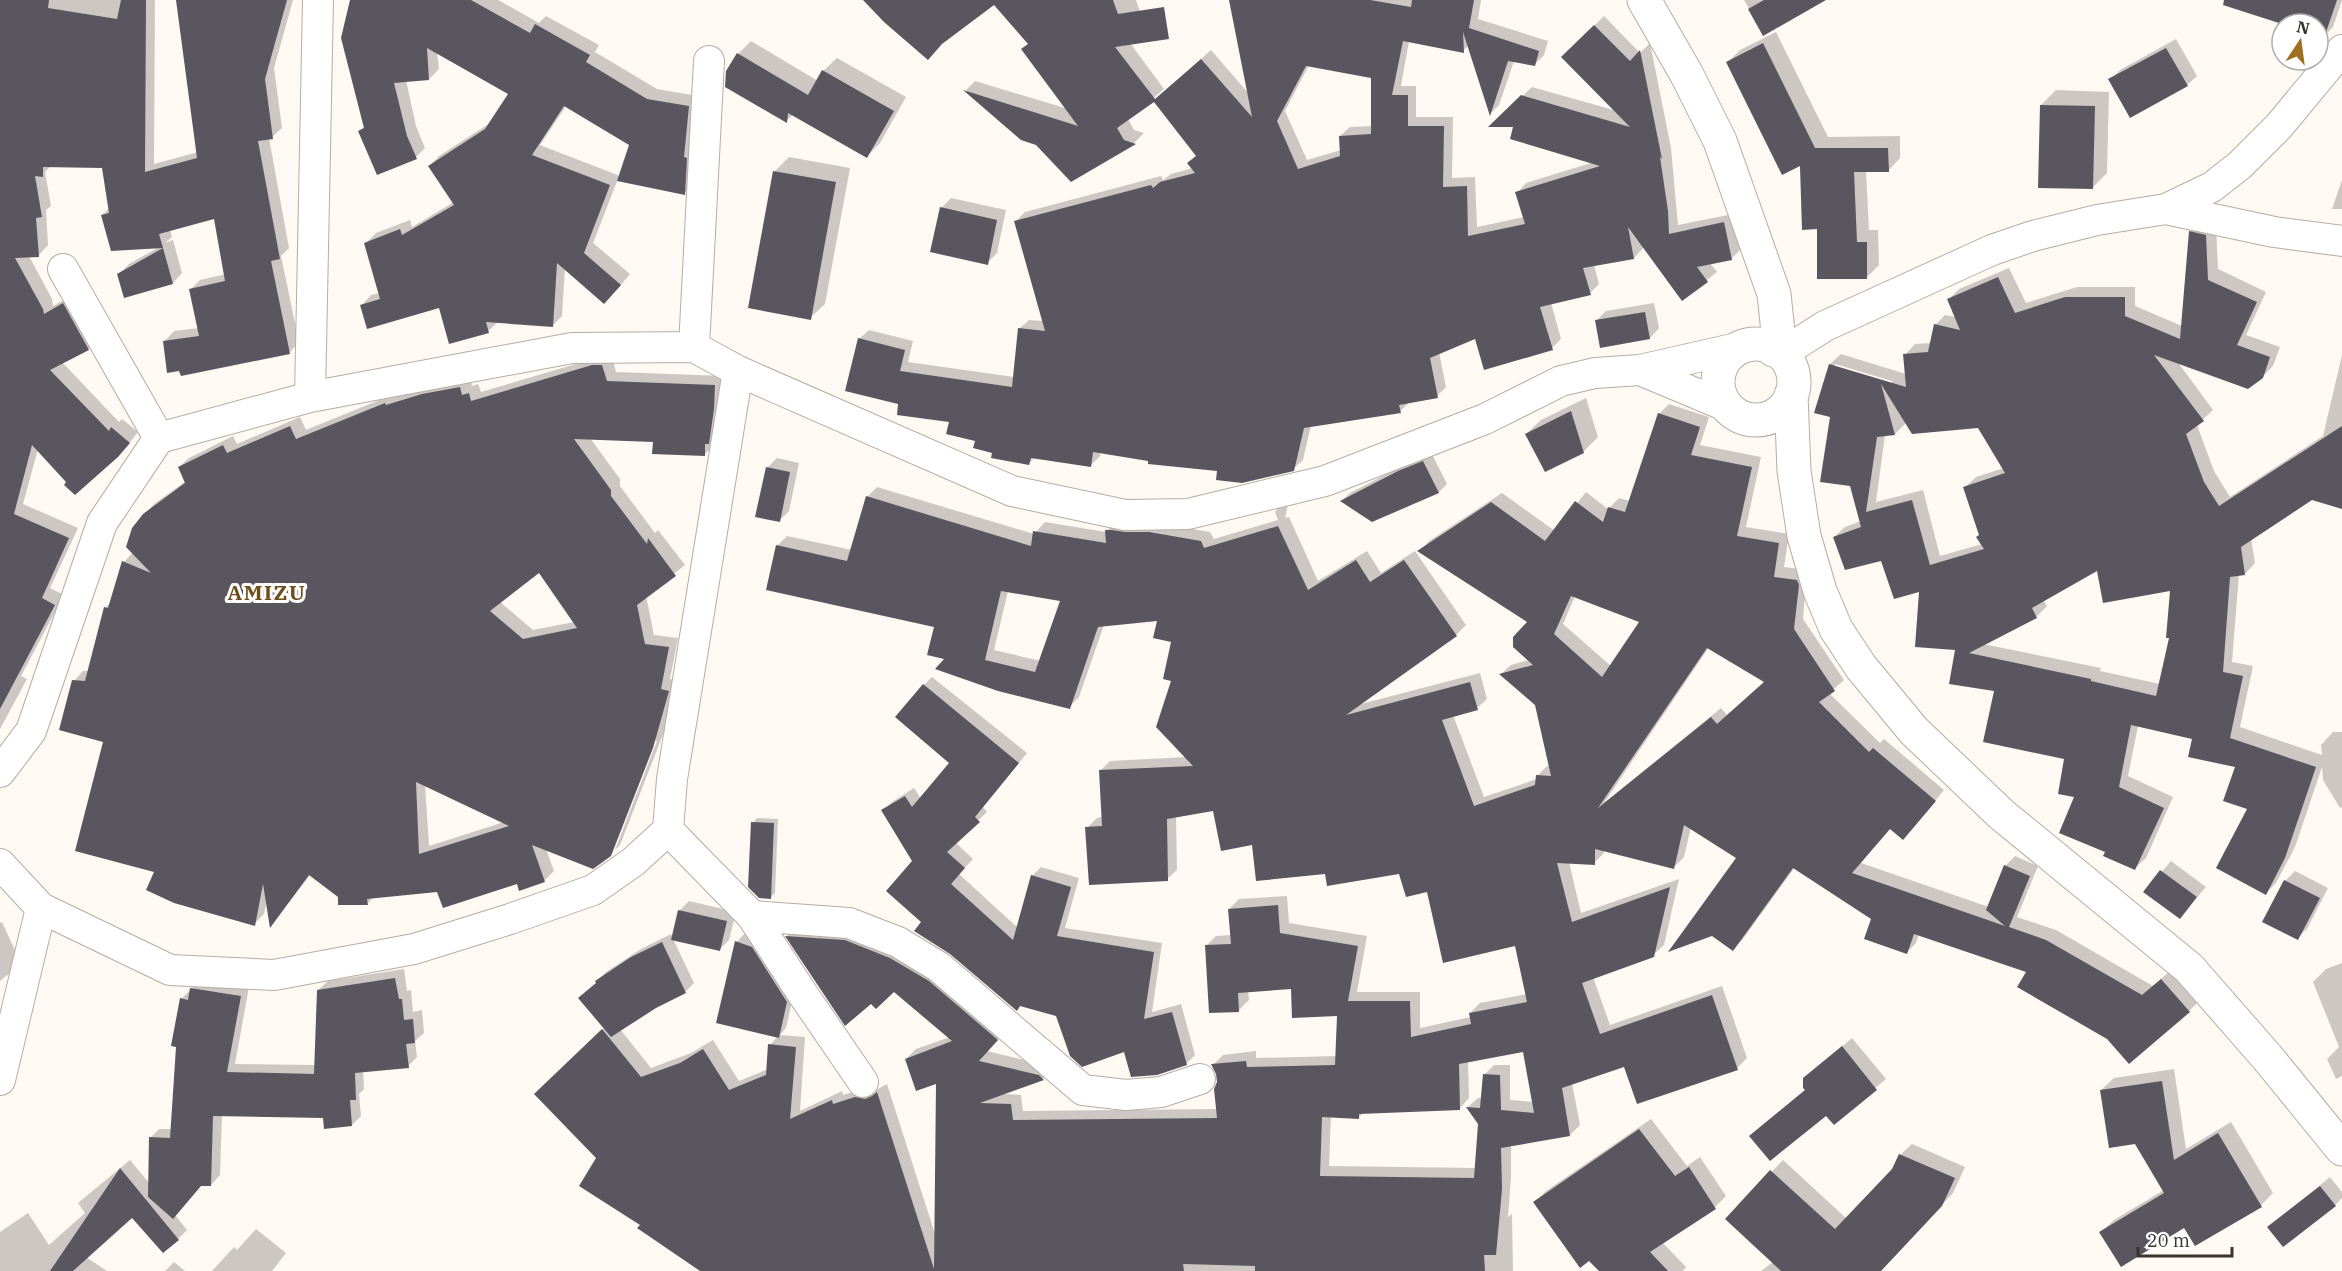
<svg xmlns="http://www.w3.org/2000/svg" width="2342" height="1271" font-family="'IBM Plex Serif',serif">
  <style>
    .shadow { fill: #0003; fill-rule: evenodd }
    .building { fill: #59565f; fill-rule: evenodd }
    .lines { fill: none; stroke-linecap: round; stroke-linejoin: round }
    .minor-casing { stroke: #b6ada4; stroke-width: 32 }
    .tertiary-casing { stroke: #b6ada4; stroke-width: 35 }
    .minor { stroke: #fff; stroke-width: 30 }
    .tertiary { stroke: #fff; stroke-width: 33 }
    .labels { text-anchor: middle; stroke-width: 6; stroke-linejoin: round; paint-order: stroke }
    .district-label { font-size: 21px; font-weight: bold; letter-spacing: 1.5px; fill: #6e4e19; stroke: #fff }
  </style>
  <rect width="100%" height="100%" fill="#fff9f3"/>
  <path class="shadow" d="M0,0H155L154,164L198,152L177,0H293L274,68L282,128L272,137L269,138L289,248L281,256L299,342L290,352L165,341L174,331L199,328L190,290L200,280L226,274L216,217L170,230L172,237L165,243L173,240L182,273L173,283L119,274L129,264L161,246L102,215L110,208L103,166L52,165L45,172L51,206L46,210L48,245L39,255L29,256L52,299L53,306L73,295L98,339L88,349L62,362L119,422L122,419L138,432L127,446L68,482L38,449L23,504L78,528L50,588L64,595L21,676L27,679L0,729Z
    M351,0H498L539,23L546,16L599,45L595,52L657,89L698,96L694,184L684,193L618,179L593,243L630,274L614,293L565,268L562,316L552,326L498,322L488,331L440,306L362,305L371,295L380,293L366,243L376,233L410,220L412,227L454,202L430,166L439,156L490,123L510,94L437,53L439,69L429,79L406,80L416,126L425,148L416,157L360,131L365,126ZM566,106L631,144L620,176L540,145Z
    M1028,0H1136L1147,32L1130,43L1164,89L1128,119L1134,130L1144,133L1135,142L1071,180L1037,144L1022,139L966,90L975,81L1068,109L1037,45Z
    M1231,0H1481L1478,19L1548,41L1544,55L1535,64L1514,61L1499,105L1491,113L1469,45L1463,51L1409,41L1401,86H1416V117H1453L1452,178L1475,177L1477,227L1524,217L1517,193L1526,183L1594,162L1515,126L1492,125L1532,87L1617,111L1563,57L1604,16L1640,53L1650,43L1671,148L1678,225L1733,214L1741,249L1731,259L1710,263L1717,272L1682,299L1644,247L1634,258L1594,265L1599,284L1590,293L1551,303L1561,339L1552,348L1476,337L1439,352L1446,387L1437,396L1410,402L1400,411L1311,425L1303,460L1293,469L1219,470L1100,452V456L1090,466L1035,457L1028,464L993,452L951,421L900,403L859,339L869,330L913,341L908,362L1014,377L1019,329L1029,320L1044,321L1015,222L1025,212L1161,176L1163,180L1171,174L1193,168L1189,163L1197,155L1192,67L1211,50L1249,94ZM1309,65L1372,76V126L1350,127L1340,136L1341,150L1307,160L1285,111Z
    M1744,0H1809L1764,34Z
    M2287,0H2342L2333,27L2323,37L2318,35V24H2285Z
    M1776,32L1828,137L1900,136V158L1888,171H1866L1869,230H1878L1879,265L1867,277L1818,228L1801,164L1728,62L1740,50Z
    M2176,39L2197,76L2187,85L2110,80L2120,70Z
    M751,41L818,81L823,71L837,58L906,97L880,143L867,156L794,114L786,121L738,54Z
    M2056,90L2109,92L2107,173L2092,188L2041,105Z
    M789,157L850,168L825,304L810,318L775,171Z
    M2342,180V209H2332Z
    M951,198L1006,210L997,253L987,263L941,208Z
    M2201,222L2216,225L2218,269L2266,292L2246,335L2280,347L2273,366L2262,377L2177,361L2213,410L2197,425L2214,471L2230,497L2323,436L2342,355V507L2311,498L2251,538L2255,563L2245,574H2239L2232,662L2253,666L2240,727L2322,755L2321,745L2333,732H2342V807L2340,808L2323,780L2322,767L2295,847L2276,883L2266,893L2249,809L2237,766L2194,737L2138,726L2128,776L2173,797L2146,858L2135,868L2107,851L2076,796L2066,758L1995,690L1957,648L1920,590L1882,559L1834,537L1845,527L1861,521L1832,416L1830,364L1841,354L1906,374L1905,355L1915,344L1932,343L1935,325L1945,315L1956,317L1949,299L1959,289L2009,268L2026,303L2077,287H2135V306L2182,326L2190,232ZM1835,364L1892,381L1891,384L1835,367ZM1907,422L1979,426L2004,468L1976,477L1965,487L1982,544L1940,556L1923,490L1876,502L1885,435L1895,434ZM2098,569L2171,590V637L2160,684L2100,671L2101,668L1983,644L2036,617L2047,606L2043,600Z
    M1654,303L1659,328L1650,338L1596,321L1606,311Z
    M603,356H612L616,372L724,376L714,445L704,455L654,441L590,438L620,479V486L655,533L658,530L685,565L646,596L654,635L678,638L670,679L678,681L662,737L620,845L615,850L657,741L654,740L546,849L554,871L544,881L374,897L367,904L339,896L311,874L271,925L267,900L264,914L254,924L157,871L105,741L74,681L83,671H89L106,607L111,602L124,562L133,552L144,515L154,504L186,481L179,467L189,458L233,436L237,444L300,417L306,430L394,394L395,397L433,384L470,378L472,386L478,384L481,392ZM539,571L574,622L533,630L500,602ZM425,785L504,822L429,846Z
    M1586,398L1598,437L1583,452L1526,434L1541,420Z
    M1669,404L1709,417L1700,445L1761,457L1746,527L1789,534L1784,567L1807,570L1803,619L1844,680L1829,693L1880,743L1884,739L1944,790L1913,828L1891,827L1861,863L1989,907L2005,866L2015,856L2038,866L2017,917L2056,930L2153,986L2171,970L2199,1001L2189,1011L2108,1037L2028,971L1919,934L1916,943L1906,953L1873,919L1795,867L1743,939L1733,949L1738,857L1691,827L1684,857L1674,867L1604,850V853L1594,863L1569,862L1581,913L1679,879L1664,945L1653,955L1593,977L1610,1025L1722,986L1747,1058L1737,1068L1625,1065L1572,1083L1580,1125L1570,1135L1511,1145V1178L1508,1217L1512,1214L1513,1271H703L642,1225L598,1158L536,1094L605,1027L597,981L606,972L641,949L671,934L673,939L679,911L689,901L736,912L729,940L720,949L673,939L694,983L685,992L656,1006L620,1029L651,1068L691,1053L713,1040L739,1081L768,1069L770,1045L778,1036L737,942L744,934L759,940L794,993L786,1028L780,1035L805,1037L800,1111L842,1091L843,1095L865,1088L876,1090L887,1084L935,1234L937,1082L906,1059L916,1049L950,1037L894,990L871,1002L846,1024L787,936L797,926L901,948L1007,1030L987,1051L1049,1066L1053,1069L1044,1078L1001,1094L1021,1095L1023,1111L1217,1109L1218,1074L1213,1065L1223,1055L1256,1051V1058L1337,1056L1338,1015L1292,988L1248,991L1249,1000L1239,1010L1206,946L1216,936L1232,935L1229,909L1239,899L1287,896L1289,923L1367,936L1357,992H1420V1028L1471,1017L1470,1013L1480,1003L1527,994L1516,944L1401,872H1326L1253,843L1214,809L1176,816L1177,870L1167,879L1087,828L1097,818L1103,817L1100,771L1110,761L1187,757L1173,680V641L1159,620L1104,625L1079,697L1069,707L947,658L936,626L777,546L787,536L852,550L867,497L877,487L1034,534L1045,522L1106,532L1116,521L1159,523L1210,532L1214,539L1278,520L1275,512L1279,507L1288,505L1285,518L1289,517L1318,581L1367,551L1381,573L1415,551L1466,625L1456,635L1357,705L1480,673L1487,699L1477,708L1453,715L1484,797L1537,779V776L1547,766H1551L1536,704L1501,674L1511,665L1529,660V621L1420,551L1429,541L1502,493L1555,531L1586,492L1608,509L1619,498L1630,501L1659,414ZM1008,591L1062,600L1041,661L994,650ZM1575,596L1641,621L1611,666L1563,624ZM1709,647L1766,681L1727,715L1721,708L1604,803ZM1524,1050L1534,1102L1510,1100V1065H1494L1484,1075L1482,1098H1478L1468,1107L1480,1124L1476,1168L1329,1166L1331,1116L1359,1117L1364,1112L1460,1108L1469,1098L1468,1061Z
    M1432,454L1447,484L1439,492L1372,520L1342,501L1350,493L1408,463Z
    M777,458L799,463L789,511L779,521L767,468Z
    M932,677L1027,753L983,807L987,812L955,842L973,859L959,874L1018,928L1032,876L1041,867L1079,878L1065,928L1162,943L1152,1012L1181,1004L1195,1055L1186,1064L1125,1050L1057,1015L923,921L914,861L883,811L892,802L914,788L921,799L951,762L924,685Z
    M757,818L778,819L775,893L771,897L753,823Z
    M2171,861L2206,887L2180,917L2145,891Z
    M2295,871L2328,888L2307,929L2297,938L2285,881Z
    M2,922L18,957L16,968L0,981V923Z
    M2342,963V1076L2336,1079L2327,1059L2339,1047L2313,982L2326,969Z
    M404,969L407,991L411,990L413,1012L422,1010L424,1033L415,1041L417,1057L408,1066L363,1071L364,1089L359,1094L361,1116L352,1125L325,1116L222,1114L220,1175L211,1185L202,1184L175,1215L187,1230L178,1239L132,1216L86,1257L107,1271H0V1232L28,1213L49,1245L85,1213L78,1203L130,1160L150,1184V1138L159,1129H172L181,999L201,980L249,987L235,1064L316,1065L318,990L328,981Z
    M1852,1038L1886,1079L1834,1123L1806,1089L1804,1079Z
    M2174,1069L2186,1149L2231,1122L2273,1193L2261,1205L2185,1226L2101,1232L2114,1220L2164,1190L2101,1090L2114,1078Z
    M1651,1119L1687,1166L1700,1157L1726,1196L1715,1207L1662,1242L1686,1267L1683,1271H1601L1535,1202L1546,1191Z
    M1912,1144L1965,1167L1953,1193L1880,1271H1761L1773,1262L1727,1219L1783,1160L1847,1219L1894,1170L1900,1155Z
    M2330,1177L2342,1192V1198L2335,1205L2269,1227Z
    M256,1229L286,1253L272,1271H212L234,1247L237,1250Z
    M174,1262L185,1271H165Z"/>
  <path class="building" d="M0,0H49L48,8L117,19L121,0H146L145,172L197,158L176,0H287L265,79L273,139L258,141L280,259L271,261L290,354L181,376L179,371L167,373L163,341L199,336L189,289L225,281L214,219L159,234L163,248L111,251L101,215L109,213L102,168L43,167V177L35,176L42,217L36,218L39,257L15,258L43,309L44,314L63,303L89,350L50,370L109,431L111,427L130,443L118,457L75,495L64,485L66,482L32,445L14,514L69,538L42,598L55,605L0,709Z
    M350,0H471L530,33L535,24L590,55L586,62L647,99L689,106L684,157L687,158L685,195L617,181L629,145L564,106L532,155L610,185L584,253L621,285L604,304L557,263L553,327L486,322L489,333L449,344L439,308L367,329L360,305L380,299L364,243L400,229L402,235L454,205L428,166L485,129L508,94L427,48L429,80L394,83L407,136L417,159L377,175L358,131L364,128L341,38Z
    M863,0H1113L1118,14L1164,7L1169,39L1115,47L1155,99L1201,59L1252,117L1229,0H1370L1411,7L1412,0H1474L1469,28L1539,51L1535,66L1508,61L1490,116L1463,32L1464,53L1403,41L1392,95H1408V126H1444L1443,187L1467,186L1468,236L1525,224L1515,192L1600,166L1510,139L1513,127H1488L1521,95L1630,127L1561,57L1594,25L1630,61L1640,50L1662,159L1660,157L1668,211L1669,234L1724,222L1732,260L1697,267L1708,282L1682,301L1628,227L1634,259L1583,268L1591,295L1540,307L1553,350L1484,370L1475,339L1430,358L1438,398L1399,405L1401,413L1304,428L1294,471L1242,483L1216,480L1217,471L1148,464V461L1093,452L1091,467L1031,458L1029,465L991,458L992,453L973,448L975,441L946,434L949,422L897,415L898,404L845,391L858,338L905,350L900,371L1012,387L1018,328L1045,331L1014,221L1151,185L1153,188L1160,182L1195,173L1187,163L1196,156L1154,102L1117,128L1124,140L1136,144L1071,182L1036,145L1021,140L963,90L1078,126L1021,49L1028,44L994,5L942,44L928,60L884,22ZM1306,66L1371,78V134L1339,136L1340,156L1298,169L1277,121Z
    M1764,0H1826L1763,36L1748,9Z
    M2224,0H2337L2324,38L2318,36V24H2282L2223,5Z
    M1763,43L1815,148H1888L1889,172H1854L1857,242H1867V279H1817V229L1802,230L1800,166L1782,175L1726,62Z
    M2166,48L2188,86L2130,118L2108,79Z
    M737,53L808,95L822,70L894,111L867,158L788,113L787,123L725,87L726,71Z
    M2040,105L2095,106L2093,189L2038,188Z
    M773,171L836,182L811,320L748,308Z
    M940,207L997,220L988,265L930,252Z
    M2189,231L2206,235L2208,280L2257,302L2237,345L2270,357L2263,378L2248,389L2154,355L2204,421L2186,434L2204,482L2219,506L2342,426V509L2312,500L2241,547L2245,575L2230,577L2223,672L2243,676L2230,738L2316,767L2285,858L2266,895L2216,868L2247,809L2223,801L2235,767L2188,757L2192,739L2131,725L2119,787L2164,808L2135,870L2103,856L2105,852L2059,833L2074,797L2058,794L2064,759L1983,742L1994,691L1949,684L1955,650L1915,647L1919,592L1894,599L1881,561L1845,570L1833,537L1861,527L1850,486L1820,482L1830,417L1814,413L1829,364L1906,387L1903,354L1928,352L1934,324L1960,330L1947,299L1998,277L2015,313L2065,297H2125V316L2180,339ZM1881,384L1912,434L1978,428L2005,473L1963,487L1979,535L1976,537L1984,549L1930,565L1912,500L1866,512L1877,437L1895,435ZM2097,571L2103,603L2170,591L2166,638H2169L2156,696L2091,681V679L1969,653L2037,618L2032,608Z
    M163,248L173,284L124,298L117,274Z
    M1645,312L1650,339L1600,348L1595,320Z
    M592,365H602L607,381L715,385L714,409L709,444H705V456L652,454L653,442L574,439L611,490V496L647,544L648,538L676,576L637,605L645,644L669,647L661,689L669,691L653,748L611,856L593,869L532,845L545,882L519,891L517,884L443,908L437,892L367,899L368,905H338V897L309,875L270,928L263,884L255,926L174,903L146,890L154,872L75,851L103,742L59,730L72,680L85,681L104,607L108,608L122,561L151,573L126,547L132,528L143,514L185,483L178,467L223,445L227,453L290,426L296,439L385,403L386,405L422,394L460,387L462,395L469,393L471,401ZM539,573L577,628L523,639L490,611ZM416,782L509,826L419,854Z
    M1571,411L1584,453L1545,472L1525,434Z
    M1658,413L1700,427L1691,455L1752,467L1737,536L1779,543L1774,577L1797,580L1799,585L1794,629L1835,691L1819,702L1869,752L1873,748L1936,801L1903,840L1890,829L1852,873L2005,926L1986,910L2004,865L2030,876L2009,927L2046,940L2142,995L2161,979L2190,1012L2129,1064L2107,1039L2017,987L2026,972L1914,934L1907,954L1864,939L1871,919L1793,868L1733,951L1712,936L1668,952L1736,858L1684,825L1674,869L1595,849V865L1557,863L1572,922L1670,887L1654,957L1582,983L1600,1034L1712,995L1738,1070L1637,1104L1624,1067L1562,1088L1570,1136L1501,1148L1502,1189L1496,1255H1484L1485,1271H1255V1266L1183,1264L1184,1271H700L637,1228L640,1225L579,1186L596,1158L534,1094L602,1029L641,1077L680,1063L703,1049L729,1090L766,1075L768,1044L796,1047L790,1119L832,1100L833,1104L855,1097L865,1099L872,1096L877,1092L934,1269L936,1084L916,1091L905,1059L952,1041L894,992L876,1009L871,1004L845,1026L785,936L845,940L890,958L929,981L998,1040L979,1061L1039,1075L1044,1080L980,1103L1011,1104L1013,1120L1217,1118L1214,1089L1217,1082L1216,1074L1211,1064L1246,1061L1247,1067L1335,1065L1337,1016L1292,1018L1291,989L1238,993L1239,1012L1209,1013L1205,945L1231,944L1228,909L1278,905L1280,933L1358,946L1348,1001H1410L1411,1037L1471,1024L1469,1013L1527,1002L1515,946L1443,963L1427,892L1406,897L1399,874L1327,886L1325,874L1256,881L1252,845L1221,851L1213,811L1167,819L1168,881L1089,885L1085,827L1102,826L1099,770L1193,766L1156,727L1171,681L1163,679L1171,642L1153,638L1157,621L1098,627L1070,709L998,691L935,669L944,659L927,655L934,627L766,590L776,545L847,561L866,496L1031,546L1033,531L1106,543L1105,530H1112L1125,532H1149L1201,541L1204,548L1278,526L1308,590L1356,560L1370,582L1404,560L1457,636L1346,715L1470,682L1478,710L1442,720L1474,806L1535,785L1536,775L1551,776L1535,705L1499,674L1533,665L1513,647V637L1527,622L1417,551L1491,502L1545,541L1575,501L1603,522L1608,507L1625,512ZM1001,591L1060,601L1035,672L985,660ZM1571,596L1639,622L1602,677L1554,634ZM1707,648L1764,682L1717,724L1711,717L1598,808ZM1523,1052L1534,1113L1501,1110L1500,1075L1483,1074L1480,1108L1466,1107L1478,1124L1474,1178L1320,1176L1322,1117L1359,1119V1114L1460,1110L1459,1064Z
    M1423,461L1439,493L1372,522L1340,501L1398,471Z
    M766,467L790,472L780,522L755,517Z
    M923,684L1019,763L975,817L980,822L947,852L965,868L951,884L1013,940L1031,875L1071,887L1057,936L1154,952L1144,1019L1172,1012L1187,1065L1157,1075L1131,1077L1124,1052L1082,1067L1070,1056L1056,1016L1020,1006L1017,1011L950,954L914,931L921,922L886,891L912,861L881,810L905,796L912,807L949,763L895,717Z
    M751,822L774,823L771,899L759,898L748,887Z
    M2160,870L2197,897L2180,919L2143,892Z
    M2284,880L2320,898L2298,940L2262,922Z
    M678,910L727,921L720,951L671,940Z
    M735,941L752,947L787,1002L779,1038L716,1023Z
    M662,942L686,993L656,1008L611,1037L578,998L596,983L595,981L631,957Z
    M395,978L399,999H402L404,1020L413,1019L415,1043L406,1044L409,1068L355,1073L356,1100H350L352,1126L324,1129L323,1118L213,1116L211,1186H201L173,1219L148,1197L149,1137L170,1138L176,1047L171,1046L180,998L188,1000L190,988L241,996L227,1072L314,1074L317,990Z
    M1842,1046L1877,1090L1834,1125L1826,1116L1770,1161L1749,1136L1805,1090L1803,1088V1078Z
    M2162,1081L2174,1160L2218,1133L2262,1207L2195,1246L2184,1228L2121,1267L2099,1232L2164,1193L2135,1144L2109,1148L2100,1090Z
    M1639,1129L1675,1176L1689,1167L1716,1209L1650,1252L1668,1271H1599L1589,1261L1580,1268L1533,1202Z
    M1899,1154L1955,1178L1942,1206L1881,1271H1781L1725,1219L1770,1170L1835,1229L1892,1169Z
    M120,1168L179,1240L163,1253L132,1218L73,1271H50Z
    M2320,1186L2336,1206L2283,1247L2267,1227Z"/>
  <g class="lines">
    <g class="minor-casing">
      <path id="minor" d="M2166,209L2274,232L2342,241
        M63,269L159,438
        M694,347L709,61
        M1781,354L1825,326L1992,250L2033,236L2097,220L2166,209L2212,187L2240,165L2279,126L2342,50
        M1640,370L1726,406
        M310,397L318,0
        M0,772L31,731L102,523L159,438L310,397L572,348L694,347L738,371L1012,491L1125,515L1188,514L1325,481L1485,419L1561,381L1595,373L1640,370L1746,346
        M668,830L752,916L849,923L898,942L939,967L1083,1090L1126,1095L1161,1092L1200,1079
        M0,864L41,908L170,970L274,975L414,949L510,919L593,890L633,862L668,830L672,779L738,371
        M752,916L802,993L863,1082
        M0,1080L41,908"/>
    </g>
    <g class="tertiary-casing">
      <path id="tertiary" d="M1644,0L1687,75L1720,141L1774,294L1778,332L1773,350
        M1718 382a38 38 0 1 1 76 0a38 38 0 1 1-76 0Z
        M1791,395L1794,471L1804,536L1820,591L1836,629L1861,667L1914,731L2001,814L2189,968L2267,1057L2342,1149"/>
    </g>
    <use href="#minor" class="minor"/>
    <use href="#tertiary" class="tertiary"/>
  </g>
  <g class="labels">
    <g class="district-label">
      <text x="267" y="600">AMIZU</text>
    </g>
  </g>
  <g transform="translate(2300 42) rotate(13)"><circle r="28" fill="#ffffff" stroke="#afaeac" stroke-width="1.5"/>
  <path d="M0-4.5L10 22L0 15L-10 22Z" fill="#9e7021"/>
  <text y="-9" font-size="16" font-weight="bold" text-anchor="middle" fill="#383430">N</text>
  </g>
  <path d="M2138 1247v9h94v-9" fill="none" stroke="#383430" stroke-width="3"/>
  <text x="2147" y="1247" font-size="18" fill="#383430" stroke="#ffffff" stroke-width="4.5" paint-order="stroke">20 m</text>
</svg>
